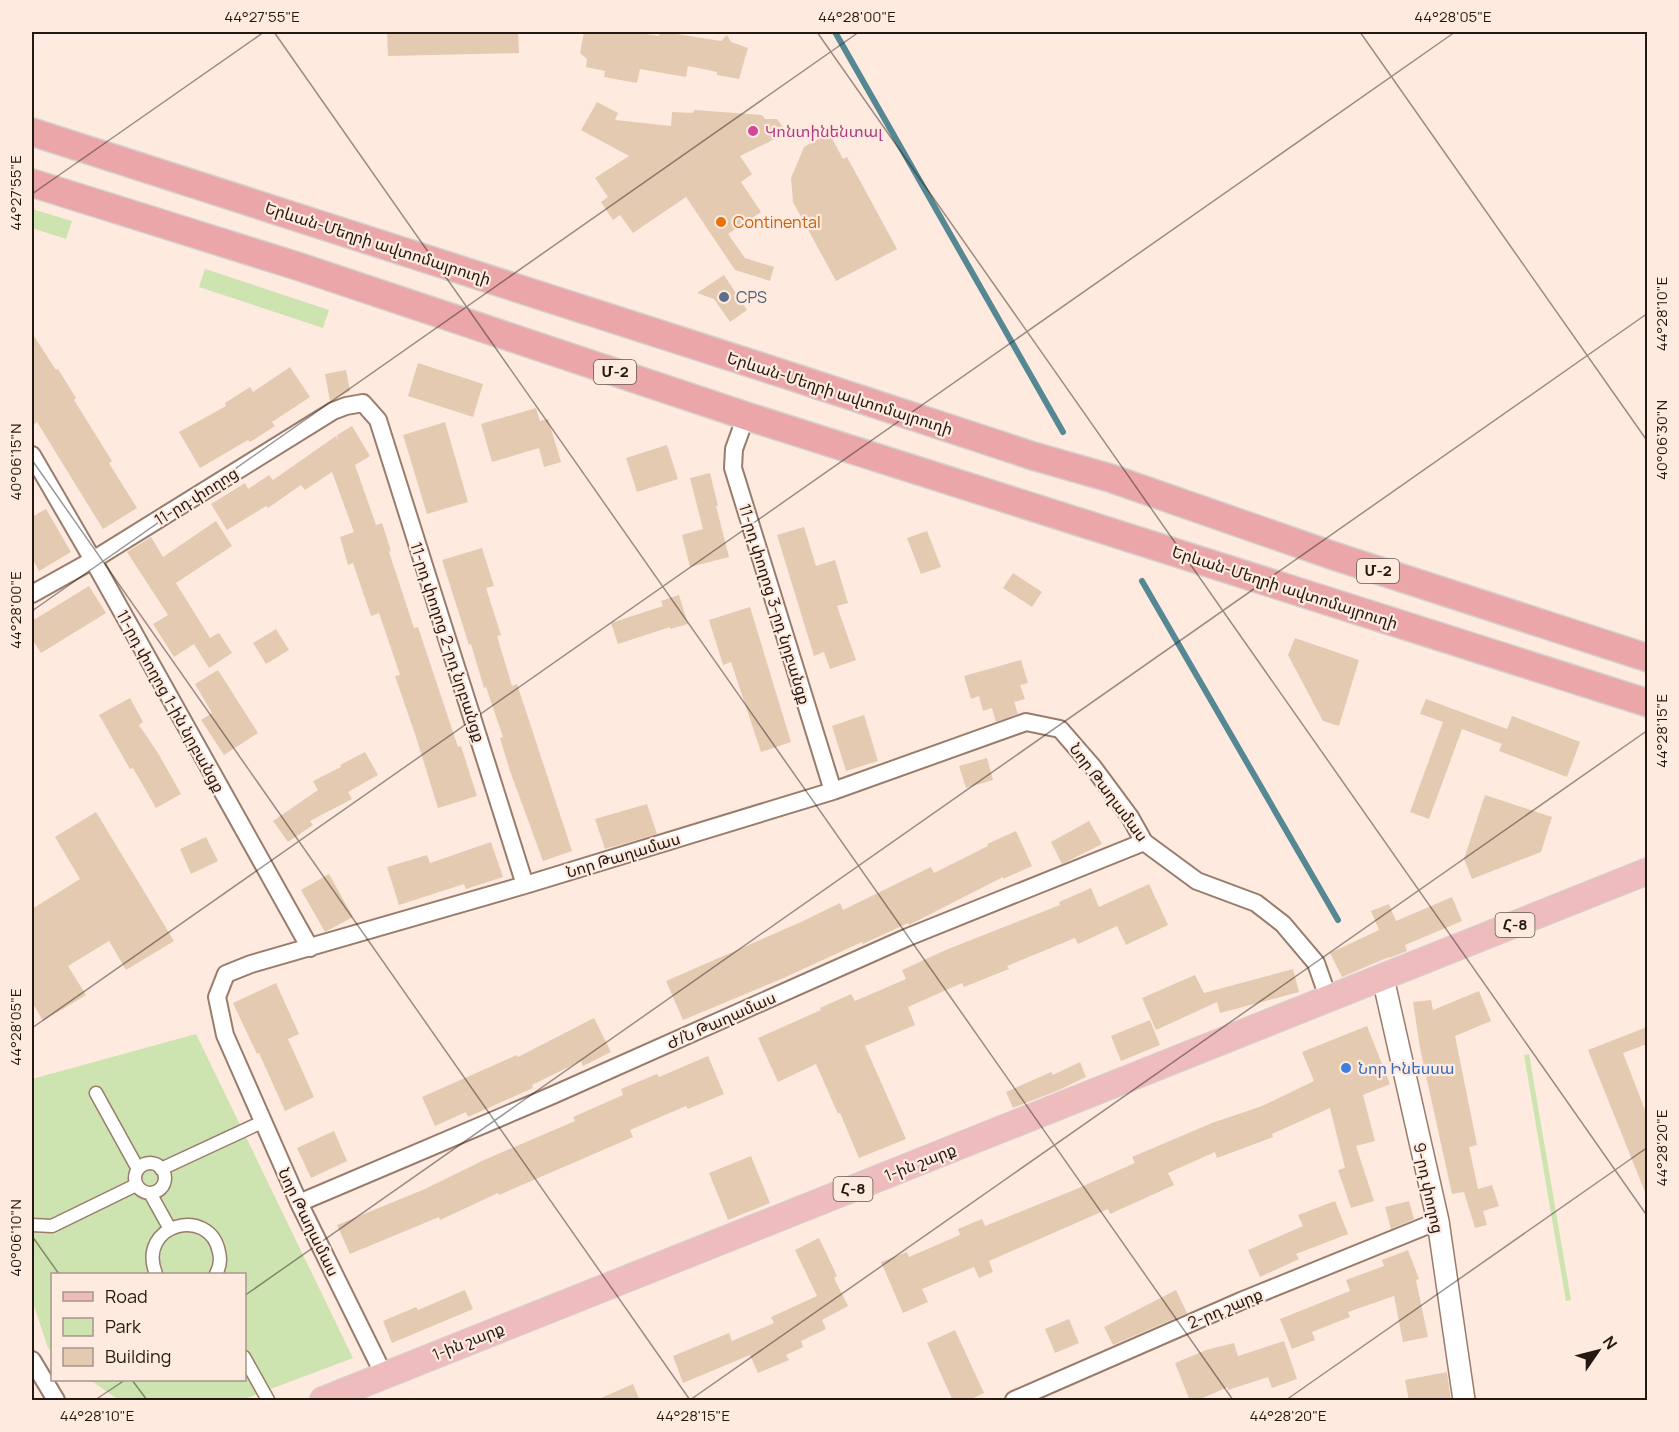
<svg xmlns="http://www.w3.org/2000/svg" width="1679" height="1432" font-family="Manrope,'Noto Sans Armenian',sans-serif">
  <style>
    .green { fill: #cde4b0 }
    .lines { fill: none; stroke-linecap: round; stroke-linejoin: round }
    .stream { stroke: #568894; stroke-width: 6 }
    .building { fill: #e5cab2 }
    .pedestrian-casing { stroke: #997c6b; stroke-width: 15 }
    .minor-casing { stroke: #997c6b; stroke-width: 20 }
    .tertiary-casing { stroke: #997c6b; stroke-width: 24 }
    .primary-casing { stroke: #d3d1d0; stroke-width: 28 }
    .trunk-casing { stroke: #d3d1d0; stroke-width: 30 }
    .pedestrian { stroke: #fff; stroke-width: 12 }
    .minor { stroke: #fff; stroke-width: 16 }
    .tertiary { stroke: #fff; stroke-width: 21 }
    .primary { stroke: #efbcbe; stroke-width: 26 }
    .trunk { stroke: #eaa6a8; stroke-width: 27 }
    .ticks { fill: none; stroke: #241912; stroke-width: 1.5; stroke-opacity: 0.45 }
    .hotel-dot { fill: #d1479c; stroke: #feeadf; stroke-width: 2 }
    .food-dot { fill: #e8710a; stroke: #feeadf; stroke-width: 2 }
    .service-dot { fill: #5c6f8a; stroke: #feeadf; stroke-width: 2 }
    .shop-dot { fill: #3f7fe0; stroke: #feeadf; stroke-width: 2 }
    .labels { text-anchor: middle; stroke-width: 4.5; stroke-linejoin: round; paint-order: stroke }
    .shield { fill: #feeadf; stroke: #655850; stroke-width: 1.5 }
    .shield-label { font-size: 15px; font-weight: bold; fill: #241912 }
    .hotel-label { font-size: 16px; fill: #b23c85; stroke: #feeadf; text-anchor: start }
    .food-label { font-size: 16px; fill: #c56008; stroke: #feeadf; text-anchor: start }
    .street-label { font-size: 16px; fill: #241912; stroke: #feeadf }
    .service-label { font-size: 16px; fill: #4e5e75; stroke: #feeadf; text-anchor: start }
    .shop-label { font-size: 16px; fill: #366cbe; stroke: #feeadf; text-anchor: start }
    .neatline { fill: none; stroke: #241912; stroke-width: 2 }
    .ticks-label { font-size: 15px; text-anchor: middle; fill: #241912 }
  </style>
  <rect width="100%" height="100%" fill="#feeadf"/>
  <path class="green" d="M32,209L72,221L66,239L32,228Z
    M205,269L329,310L323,328L199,287Z
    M196,1034L353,1358L241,1400H119L90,1380H244V1274H52V1352L48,1348L32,1300V1079Z
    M1529,1054L1571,1300L1566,1301L1524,1055Z"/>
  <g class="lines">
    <path class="stream" d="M835,32L1063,432
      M1142,581L1338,920"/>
  </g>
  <path class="building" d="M387,32H518L519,53L388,56Z
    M584,32H632L659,36L660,32H664L721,41L727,35L731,42L748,48L739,79L717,75V72L688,66L686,77L640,69L637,83L604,77L605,71L586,67L587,59L580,53Z
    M597,102L618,113L615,120L671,126L672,112L692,113L695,110L762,115L765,119H777L787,133L740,156L752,174L741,182L761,212L728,234L745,258L774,267L770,281L735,270L686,197L633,233L620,215L613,220L601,202L608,197L595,178L629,156L581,130Z
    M829,133L843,159L847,157L897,249L836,281L793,202L791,178L804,147Z
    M724,275L747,310L730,322L714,299L697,293Z
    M32,333L56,370L58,369L76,398L74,400L112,461L109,463L137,508L103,529L37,422L32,426Z
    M418,363L483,384L473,417L408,396Z
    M290,367L310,397L272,422L275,426L250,442L248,440L200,468L179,432L226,406L225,403L250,387L253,392Z
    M346,370L350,391L330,401L325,374Z
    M536,408L540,421L548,419L561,462L544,467L539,448L492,462L481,424Z
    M445,422L468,502L427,514L403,435Z
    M352,426L370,456L355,465L376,525L382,523L391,551L389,552L414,628L418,627L458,747L461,746L477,796L438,808L416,737L395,676L400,675L379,613L371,616L353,563L348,565L340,537L354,532L332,472L305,490L301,485L268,508L266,506L227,530L211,504L245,483L248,489L269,475L273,480L336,436L338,441L337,435Z
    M667,445L678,479L637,492L626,458Z
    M710,473L718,506H716L729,557L690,567L682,535L703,529L690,478Z
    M46,509L71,552L39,571L32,558V517Z
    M216,521L232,546L176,583L210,638L219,633L232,653L209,668L194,644L174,657L153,624L168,615L127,552L151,537L163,557Z
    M804,527L816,566L835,560L848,603L837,606L856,660L830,669L824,652L814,656L777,535Z
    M927,531L941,567L921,574L907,538Z
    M482,548L494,586L486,588L501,635L497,636L512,686L517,684L572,851L543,861L510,771L500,738L503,737L486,687L484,688L471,644L469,645L442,560Z
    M1013,573L1042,592L1032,607L1003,588Z
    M89,586L106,613L41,653L32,639V621Z
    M679,595L688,624L670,629V627L618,644L611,623L663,606L661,601Z
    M750,607L791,742L761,752L731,662L723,665L709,620Z
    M276,629L289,650L266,664L253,643Z
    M1295,638L1359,660L1339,726L1323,721L1288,655Z
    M1021,660L1028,683L1020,685L1025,699L1014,702L1018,714L996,722L992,708L983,711L979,696L971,699L964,676Z
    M218,670L258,733L224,755L201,720L212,713L195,684Z
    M130,698L143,722L139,725L158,753L181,794L156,808L133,768L130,769L99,715Z
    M1426,699L1507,729L1512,716L1580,742L1567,777L1499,751L1502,744L1462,729L1429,819L1410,812L1443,722L1420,714Z
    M864,715L878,761L846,771L832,726Z
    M365,752L378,775L348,792L352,799L310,821L313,825L288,842L273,821L318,790L313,781L341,767L340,765Z
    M987,758L993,780L966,788L959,766Z
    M1485,795L1552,817L1541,852L1472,879L1464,859Z
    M647,804L657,834L605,849L595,819Z
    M96,812L174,941L126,970L109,941L68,966L86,995L43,1021L32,1002V909L80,879L55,837Z
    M1089,821L1102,844L1062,864L1051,842Z
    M1016,831L1032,866L1003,879V877L909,925L908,923L863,944L862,942L779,980L683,1020L666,981L801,922L840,903L843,910L931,867L934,873L988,846L987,844Z
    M206,837L218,861L191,874L180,849Z
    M491,842L503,877L466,889L464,884L399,905L387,867L427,855L430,863Z
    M329,874L353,917L325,932L301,890Z
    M1149,884L1168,925L1126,945L1117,926L1078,944L1075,938L1007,966L1009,969L964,987L962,983L908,1007L915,1025L865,1046L906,1139L859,1158L840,1113L838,1114L816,1064L778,1082L758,1038L821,1010L820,1008L851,994L855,1001L906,979L902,970L948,949L1060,905L1059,902L1091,888L1099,907Z
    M1452,897L1462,921L1405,945L1407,951L1389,958V957L1342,977L1330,953L1379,930L1371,911L1389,904L1396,921Z
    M1293,969L1299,992L1220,1013L1217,1002L1156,1030L1142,998L1195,975L1204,993Z
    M276,983L299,1034L288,1039L314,1097L285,1111L259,1053L257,1054L233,1003Z
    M1479,991L1491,1021L1455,1036L1477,1145L1469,1147L1478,1189L1492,1185L1499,1206L1483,1211L1487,1225L1475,1228L1464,1192L1452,1194L1420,1048L1413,1002L1431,1000L1433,1010Z
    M594,1018L611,1052L583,1066L581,1061L532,1085L533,1088L468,1117L466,1112L435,1126L422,1097L517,1055L518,1057Z
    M1150,1020L1160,1045L1121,1061L1111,1036Z
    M1367,1026L1390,1084L1363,1095L1375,1141L1356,1146L1374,1201L1351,1208L1338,1170L1345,1168L1330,1108L1272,1134L1273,1137L1217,1158L1215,1152L1168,1173L1174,1185L1110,1214L1108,1209L989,1261L993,1272L979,1278L974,1267L922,1289L928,1302L903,1313L881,1262L907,1252L909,1257L960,1235L958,1229L982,1219L985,1226L1074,1190L1135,1163L1132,1157L1212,1123L1262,1106L1314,1081L1302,1052Z
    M1647,1027V1044L1623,1053L1647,1115V1197L1588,1050Z
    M708,1056L724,1094L688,1109L686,1106L630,1130L633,1137L529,1182L499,1195L498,1193L440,1220L439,1217L350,1254L337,1225L425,1189L484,1160L575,1121L573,1117L623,1095L621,1089L657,1074L659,1077Z
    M1080,1062L1086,1077L1059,1090L1013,1108L1006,1092L1051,1072L1053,1075Z
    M334,1131L347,1161L311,1178L297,1148Z
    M751,1156L770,1203L728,1220L709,1173Z
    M1335,1201L1348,1234L1296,1254L1299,1259L1260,1277L1248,1250L1303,1226L1298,1215Z
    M1409,1201L1414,1219L1391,1229L1385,1207Z
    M819,1238L837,1276L834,1278L848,1306L822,1320L826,1329L801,1341L803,1347L786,1355L789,1360L758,1373L750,1355L683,1383L673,1356L729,1333L732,1341L774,1323L771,1317L817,1296L795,1250Z
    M1408,1250L1419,1279L1416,1280L1428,1337L1403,1342L1394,1296L1348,1312L1350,1317L1312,1332L1315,1340L1292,1349L1280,1319L1350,1291L1346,1280L1384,1266L1382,1260Z
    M465,1290L473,1309L392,1343L383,1321L416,1307L418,1310Z
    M1176,1290L1187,1313L1113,1345L1104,1327Z
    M1069,1319L1079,1343L1055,1353L1045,1329Z
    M955,1330L984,1393L967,1401H953L927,1343Z
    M1284,1341L1297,1379L1272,1388L1268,1377L1228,1390V1387L1196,1401H1190L1175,1363L1206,1350L1234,1343L1238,1356Z
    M1447,1372L1451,1401H1409L1405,1380Z
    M633,1384L640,1401H594Z"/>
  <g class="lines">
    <g class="pedestrian-casing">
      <path id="pedestrian" d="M96,1093L138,1169
        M135 1178a15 15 0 1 1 30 0a15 15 0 1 1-30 0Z
        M161,1169L262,1122
        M150,1193L170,1229
        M32,1225L52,1226L136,1185
        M156,1274C136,1224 210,1205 219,1252C221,1260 220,1267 216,1274
        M244,1357L268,1400"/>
    </g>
    <g class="minor-casing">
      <path id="minor" d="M746,416L734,449L733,468L833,791
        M32,455L93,560L310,948
        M32,594L93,560L333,411L346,406L363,403L378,420L525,885
        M299,1203L553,1095L908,937L1144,842
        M32,1360L56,1400
        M384,1375L299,1203L225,1035L217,997L226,974L251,964L525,885L833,791L1026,722L1060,729L1093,767L1130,817L1144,842L1197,881L1256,903L1283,924L1316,963L1329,1000
        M1014,1400L1241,1301L1438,1221"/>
    </g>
    <g class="tertiary-casing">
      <path id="tertiary" d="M1383,978L1438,1221L1464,1400"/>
    </g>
    <g class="primary-casing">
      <path id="primary" d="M323,1400L1648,871"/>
    </g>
    <g class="trunk-casing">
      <path id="trunk" d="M32,132L787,375L1033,456L1110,478L1334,556L1648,658
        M32,183L297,266L746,416L1648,703"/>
    </g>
    <use href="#pedestrian" class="pedestrian"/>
    <use href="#minor" class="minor"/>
    <use href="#tertiary" class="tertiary"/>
    <use href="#primary" class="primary"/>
    <use href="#trunk" class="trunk"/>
  </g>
  <path class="ticks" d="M274,32L1233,1400M817,32L1648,1217M1360,32L1648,442M32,194L264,32M32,460L690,1400M32,611L859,32M32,1028L1455,32M32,1236L59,1274M244,1296L1648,313M132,1380L147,1400M95,1400L125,1380M690,1400L1648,730M1286,1400L1648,1147"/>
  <circle class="hotel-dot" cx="753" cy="131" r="6"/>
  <circle class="food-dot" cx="721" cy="222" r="6"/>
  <circle class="service-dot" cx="724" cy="297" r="6"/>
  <circle class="shop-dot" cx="1346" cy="1068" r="6"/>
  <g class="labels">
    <g class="shield">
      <rect x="594" y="360" width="42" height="24" rx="4.5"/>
      <rect x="1357" y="559" width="42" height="24" rx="4.5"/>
      <rect x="1495.5" y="913" width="39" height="24" rx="4.5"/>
      <rect x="833.5" y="1177" width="39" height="24" rx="4.5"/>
    </g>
    <g class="shield-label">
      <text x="615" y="377">Մ-2</text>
      <text x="1378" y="576">Մ-2</text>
      <text x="1515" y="930">Հ-8</text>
      <text x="853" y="1194">Հ-8</text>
    </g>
    <g class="hotel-label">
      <text x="765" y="137">Կոնտինենտալ</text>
    </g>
    <g class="food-label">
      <text x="733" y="228">Continental</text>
    </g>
    <g class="street-label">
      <text transform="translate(378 243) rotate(18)" y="6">Երևան-Մեղրի ավտոմայրուղի</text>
      <text transform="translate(840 393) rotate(18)" y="6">Երևան-Մեղրի ավտոմայրուղի</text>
      <text transform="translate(196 496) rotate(-32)" y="6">11-րդ փողոց</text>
      <text transform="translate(1285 587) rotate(18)" y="6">Երևան-Մեղրի ավտոմայրուղի</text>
      <text transform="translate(775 604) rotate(73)" y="6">11-րդ փողոց 3-րդ նրբանցք</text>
      <text transform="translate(448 642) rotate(72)" y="6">11-րդ փողոց 2-րդ նրբանցք</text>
      <text transform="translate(171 701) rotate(61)" y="6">11-րդ փողոց 1-ին նրբանցք</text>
      <text transform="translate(1109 792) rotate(53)" y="6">Նոր Թաղամաս</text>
      <text transform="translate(623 855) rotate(-17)" y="6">Նոր Թաղամաս</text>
      <text transform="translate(721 1020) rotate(-24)" y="6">Ժ/Ն Թաղամաս</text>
      <text transform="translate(920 1162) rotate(-22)" y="6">1-ին շարք</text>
      <text transform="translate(1429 1188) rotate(78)" y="6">9-րդ փողոց</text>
      <text transform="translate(309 1222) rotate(64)" y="6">Նոր Թաղամաս</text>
      <text transform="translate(1225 1308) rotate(-23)" y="6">2-րդ շարք</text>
      <text transform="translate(468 1341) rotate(-22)" y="6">1-ին շարք</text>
    </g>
    <g class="service-label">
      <text x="736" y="303">CPS</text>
    </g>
    <g class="shop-label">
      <text x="1358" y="1074">Նոր Ինեսսա</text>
    </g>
  </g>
  <rect width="1679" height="1432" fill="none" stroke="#feeadf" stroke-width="66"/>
  <rect x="51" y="1273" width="195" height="108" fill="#feeadf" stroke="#a7968d" stroke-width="1.5"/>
  <rect x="63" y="1292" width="30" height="9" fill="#efbcbe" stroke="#a7968d" stroke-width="1.5"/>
  <text x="105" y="1303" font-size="18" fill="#241912">Road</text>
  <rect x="63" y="1318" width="30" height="18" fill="#cde4b0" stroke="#a7968d" stroke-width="1.5"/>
  <text x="105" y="1333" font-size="18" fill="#241912">Park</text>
  <rect x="63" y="1348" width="30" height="18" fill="#e5cab2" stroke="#a7968d" stroke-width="1.5"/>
  <text x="105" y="1363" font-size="18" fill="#241912">Building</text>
  <g transform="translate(1598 1351) rotate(55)" stroke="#feeadf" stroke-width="4.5" paint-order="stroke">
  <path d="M0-4.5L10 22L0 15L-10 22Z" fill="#241912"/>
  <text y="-9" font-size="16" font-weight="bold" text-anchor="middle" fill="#241912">N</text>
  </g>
  <rect x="33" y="33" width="1613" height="1366" class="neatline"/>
  <g class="ticks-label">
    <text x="262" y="22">44°27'55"E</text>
    <text x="857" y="22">44°28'00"E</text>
    <text x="1453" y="22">44°28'05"E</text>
    <text transform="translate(16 193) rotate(-90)" y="5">44°27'55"E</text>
    <text transform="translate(1662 314) rotate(-90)" y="5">44°28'10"E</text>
    <text transform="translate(1662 440) rotate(-90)" y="5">40°06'30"N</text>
    <text transform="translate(16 462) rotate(-90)" y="5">40°06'15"N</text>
    <text transform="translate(16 610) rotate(-90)" y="5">44°28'00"E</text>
    <text transform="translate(1662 731) rotate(-90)" y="5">44°28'15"E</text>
    <text transform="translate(16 1027) rotate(-90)" y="5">44°28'05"E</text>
    <text transform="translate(1662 1148) rotate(-90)" y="5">44°28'20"E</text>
    <text transform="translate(16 1238) rotate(-90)" y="5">40°06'10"N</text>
    <text x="97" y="1421">44°28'10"E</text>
    <text x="693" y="1421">44°28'15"E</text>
    <text x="1288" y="1421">44°28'20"E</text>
  </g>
</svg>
